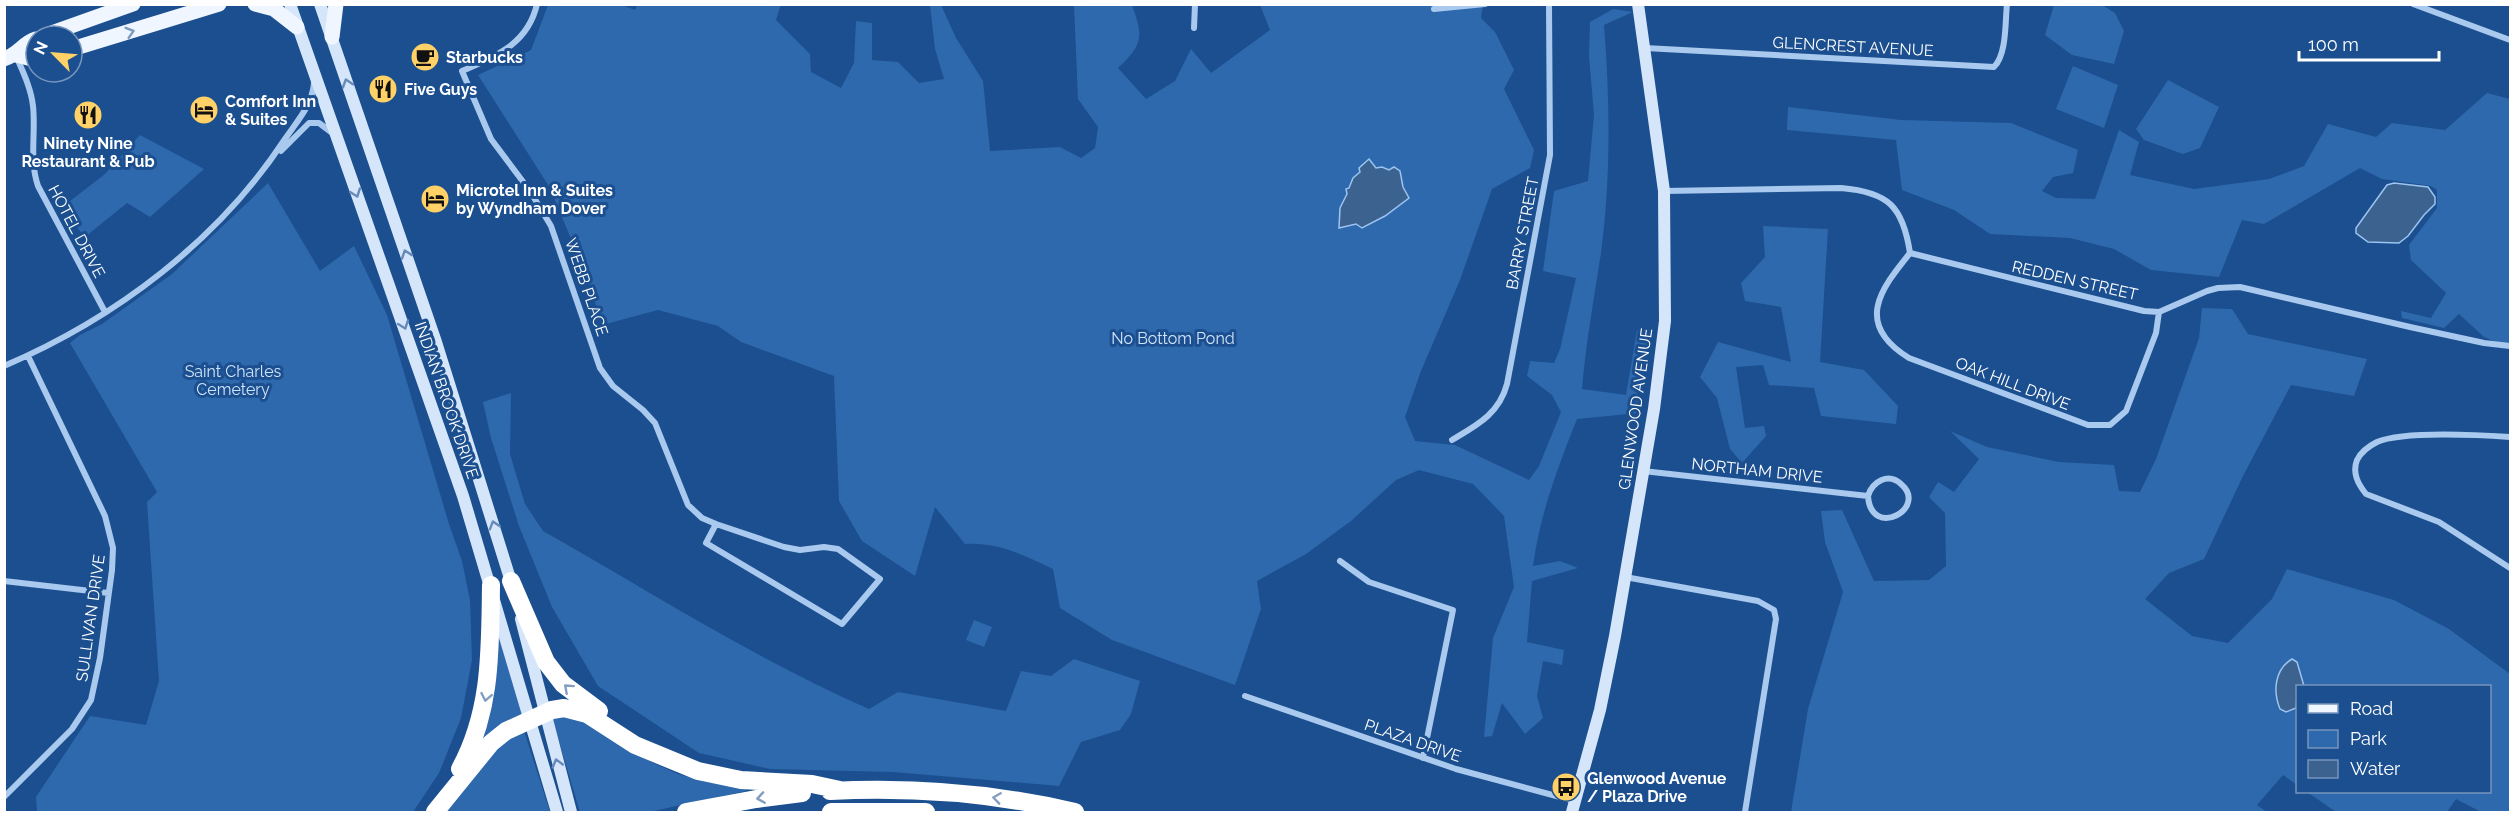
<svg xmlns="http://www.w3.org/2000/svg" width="2515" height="817" font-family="Raleway,sans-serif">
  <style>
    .green { fill: #2e69ad; fill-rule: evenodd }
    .water { fill: #3c6290; stroke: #9cc4f0; stroke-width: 1.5 }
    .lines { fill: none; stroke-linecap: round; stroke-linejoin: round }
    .street { stroke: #a9c9ee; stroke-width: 6 }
    .secondary { stroke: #d6e6fa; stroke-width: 12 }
    .primary { stroke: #f0f6ff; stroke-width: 15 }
    .highway { stroke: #fff; stroke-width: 18 }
    .oneway { stroke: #7b9ac1 }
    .oneway2 { stroke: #668bba }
    .oneway3 { stroke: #829ec1 }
    .labels { text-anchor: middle; stroke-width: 6; stroke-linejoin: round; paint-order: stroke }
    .street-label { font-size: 16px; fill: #fff; stroke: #1b4f8f }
    .poi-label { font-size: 16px; font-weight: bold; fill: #fff; stroke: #1b4f8f; text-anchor: start }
    .park-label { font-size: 16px; fill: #cfe3fa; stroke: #1b4f8f }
  </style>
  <rect width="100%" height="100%" fill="#1b4f8f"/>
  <path class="green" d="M638,4H781L776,20L810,54L811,72L841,88L854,63L856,21L872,23V60L898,62L919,83L944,79L935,49L930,5H941L956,38L983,81L990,151L1060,147L1081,158L1095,148L1098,127L1078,99L1074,5H1132C1143,36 1144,44 1118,68L1146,99L1175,81L1191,49L1211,73L1270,30L1260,5H1483L1481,18L1495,32L1514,70L1504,89L1534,150L1530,168L1492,189L1460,280L1421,371L1405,417L1415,441L1455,445L1529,480L1539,466L1561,412L1552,395L1527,376L1530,361L1554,363L1560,349L1576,278L1543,271L1554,191L1588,181L1594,115L1589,56L1590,22L1613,9L1633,12L1604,25C1610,100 1611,177 1601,253C1594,298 1586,343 1582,389L1626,395L1637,330L1652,333L1638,413L1577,419C1558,467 1540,514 1533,566L1560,561L1578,568L1532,581L1527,642L1564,650L1562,665L1543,661L1537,696L1543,718L1525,734L1502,703L1492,736L1484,737L1493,638L1514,587L1504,516L1473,484L1419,470L1396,480L1351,521L1306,554L1257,581L1261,609L1235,685L1112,640L1060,608L1053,569C1024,555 998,542 965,544L935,507L915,576L862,541L839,501L834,376L741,342L718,326L658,310L602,325L590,285L550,188L478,75L531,50L548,5H622L635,10ZM1369,160L1376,168L1400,171L1403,187L1383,218L1363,228L1356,224L1339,227L1341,208L1349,188Z
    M2054,5H2102L2115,13L2124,31L2114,64L2072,55L2045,35Z
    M2073,66L2118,85L2104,128L2056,109Z
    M2168,80L2219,107L2200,148L2183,154L2144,140L2136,129Z
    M2487,93L2510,99V342L2504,345L2484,337L2459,314L2444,328L2402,318L2401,311L2431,318L2446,293L2411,260L2409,245L2437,208V190L2431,186L2382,179L2360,168L2264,224L2242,220L2219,277L2151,270L2114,249L2070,238L1990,234L1954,210L1902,190L1896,140L1787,130L1788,107L1901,120L2011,123L2078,150L2073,173L2053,177L2042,191L2056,198L2095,199L2119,130L2139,142L2130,175L2194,189L2269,179L2304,166L2328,124L2376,137L2392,123L2445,130Z
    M140,135L204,169L150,217L127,203L85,237L61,208L105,174Z
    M268,183L320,271L354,246L387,315L449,524L462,561L470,600L472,660L461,718L439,773L413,812H37L36,797L90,716L146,725L159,681L147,502L157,492L70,343L80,335L102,324L172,274Z
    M1763,226L1828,229L1820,362L1864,370L1898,406L1896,424L1821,416L1814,388L1769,385L1763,365L1736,367L1745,428L1764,426L1766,436L1742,463L1730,449L1717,398L1700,377L1718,342L1791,362L1781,307L1745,301L1741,283L1765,257Z
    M2202,308L2232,309L2248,334L2367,359L2354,396L2291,385L2243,476L2204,559L2169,573L2145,599L2192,636L2228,643L2272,599L2287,569L2394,600L2449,629L2510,674V812H2481L2456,799L2447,812H2336L2307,792H2490V686H2304L2297,662L2280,709L2285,712L2297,706V785L2283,775L2257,805L2267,812H1791L1808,709L1843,592L1825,542L1821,511L1842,510L1874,581L1929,580L1946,566L1945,513L1929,497L1938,482L1954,492L1979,459L1950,431L1987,447L2059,462L2114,465L2119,491L2140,492L2156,459L2199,338Z
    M511,393L510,454L525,504L543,531C651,592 755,659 869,709L898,692L1006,711L1021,671L1051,676L1074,659L1140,681L1131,714L1120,730L1081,742L1059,786L893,772L770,769L699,753L598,686L552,607L519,526L491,438L483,402Z
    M974,620L992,627L984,647L966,640Z
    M499,637L522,715L476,753Z
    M558,717H575L651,762L678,774L706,782L746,786V791L649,812H580L552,718Z
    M524,731L550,812H440L499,741Z"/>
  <path class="water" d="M1369,159L1376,168L1382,167L1389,170L1394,167L1400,171L1403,187L1409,198L1385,216L1362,228L1356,224L1339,228L1340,208L1347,194L1346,189L1349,188L1353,178L1360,172L1359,168Z
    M2394,183L2428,187L2435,197V204L2424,215L2408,236L2399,243L2368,242L2356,233V228L2387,185Z
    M2292,659L2297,662L2304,686H2298L2296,708L2286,712L2280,709C2273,692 2274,670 2292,659Z"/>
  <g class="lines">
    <path class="street" d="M537,4C528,44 496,56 462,71L491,139L530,191L551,226L600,368L613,386L643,410L655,423L688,505L702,518L716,524L784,547L800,550L824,547L838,549L880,579L842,624L706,543L716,524
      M2413,4L2510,40
      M1434,9L1485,4
      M1194,28L1195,4
      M1645,48L1994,67C2007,54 2005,22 2007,4
      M16,56C23,72 31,88 33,106C36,133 29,160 38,186L105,312
      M281,151L309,123H319L331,132
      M1664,191L1841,188C1889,192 1903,207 1910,253
      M1910,253L2144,311L2159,312L2207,291L2218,288L2240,287L2410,327L2484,343L2510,346
      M1910,253C1880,290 1854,324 1909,358L2088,425H2110L2126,411L2156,333L2159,312
      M4,366C116,318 218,241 285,139C297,121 312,106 314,83
      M2510,437C2480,435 2403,431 2377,442C2369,446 2361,452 2357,460C2352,473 2358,484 2366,494L2439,522L2510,568
      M1452,440C1477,425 1499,414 1507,384L1550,155L1549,4
      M1643,471L1868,496C1871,540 1929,508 1901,484C1888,472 1872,482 1868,496
      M1340,561L1369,582L1453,610L1423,758
      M1625,577L1758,601L1774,610L1776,619L1745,812
      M4,581L108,593
      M1245,696L1456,769L1575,801
      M4,797L72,729L91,700L100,658L112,570L113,548L105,516L28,356"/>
    <path class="secondary" d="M290,4L463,496L557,812
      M320,4L436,342L513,588
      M521,619L571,812
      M1572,812L1600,710L1615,636L1654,409L1665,321L1664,191L1638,4"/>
    <path class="primary" d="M255,4L274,9L297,27
      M43,36L133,4
      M332,37L336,4
      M72,49L219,4
      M16,55L36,60
      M4,59C19,54 23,43 36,39"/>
    <path class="highway" d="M511,581L546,662L563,684L599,711
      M460,769C492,710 490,649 491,585
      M830,791C912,787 994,793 1075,812
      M435,812L491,743L506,731L552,710L564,708L587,714L635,745L698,771L741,780L812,784L840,790
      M686,812L756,799L802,793
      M831,812H926"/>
  </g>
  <defs><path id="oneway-chevron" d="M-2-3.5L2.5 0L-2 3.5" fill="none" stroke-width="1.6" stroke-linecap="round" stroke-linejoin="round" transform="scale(1.5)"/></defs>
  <use class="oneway" href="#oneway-chevron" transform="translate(130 32) rotate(-17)"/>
  <g class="oneway2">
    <use href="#oneway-chevron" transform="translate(347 83) rotate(-108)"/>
    <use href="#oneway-chevron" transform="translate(356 193) rotate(70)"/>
    <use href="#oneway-chevron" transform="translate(406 254) rotate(-109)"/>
    <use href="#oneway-chevron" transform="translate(404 325) rotate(70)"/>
    <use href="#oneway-chevron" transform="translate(494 525) rotate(-107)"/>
    <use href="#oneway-chevron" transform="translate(557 763) rotate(-106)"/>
  </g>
  <g class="oneway3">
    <use href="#oneway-chevron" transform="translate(568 688) rotate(-138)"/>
    <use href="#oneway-chevron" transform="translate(486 697) rotate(101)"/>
    <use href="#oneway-chevron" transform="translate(761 798) rotate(171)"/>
    <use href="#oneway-chevron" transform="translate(997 798) rotate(-172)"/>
  </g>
  <defs>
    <g id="cafe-disc" transform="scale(1.5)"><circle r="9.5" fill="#ffd166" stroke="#1b4f8f"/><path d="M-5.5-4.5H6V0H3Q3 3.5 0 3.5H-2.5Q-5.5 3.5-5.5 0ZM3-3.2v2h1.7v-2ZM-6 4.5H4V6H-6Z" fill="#111"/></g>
    <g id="restaurant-disc" transform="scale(1.5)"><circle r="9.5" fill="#ffd166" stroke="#1b4f8f"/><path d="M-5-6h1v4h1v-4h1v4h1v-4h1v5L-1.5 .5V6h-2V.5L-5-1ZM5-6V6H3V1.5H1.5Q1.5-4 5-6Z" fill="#111"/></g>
    <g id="hotel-disc" transform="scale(1.5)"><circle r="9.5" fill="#ffd166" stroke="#1b4f8f"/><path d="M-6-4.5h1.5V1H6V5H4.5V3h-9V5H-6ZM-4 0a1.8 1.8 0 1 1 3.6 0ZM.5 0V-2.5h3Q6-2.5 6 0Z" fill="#111"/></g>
    <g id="bus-disc" transform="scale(1.5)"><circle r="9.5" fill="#ffd166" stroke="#1b4f8f"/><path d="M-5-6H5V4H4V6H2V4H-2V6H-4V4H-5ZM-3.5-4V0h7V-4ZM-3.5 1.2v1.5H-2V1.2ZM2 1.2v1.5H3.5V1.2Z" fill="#111"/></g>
  </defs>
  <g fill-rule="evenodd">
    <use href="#cafe-disc" x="425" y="57"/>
    <use href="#restaurant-disc" x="383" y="89"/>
    <use href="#hotel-disc" x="204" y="110"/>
    <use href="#restaurant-disc" x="88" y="115"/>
    <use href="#hotel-disc" x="435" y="199"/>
    <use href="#bus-disc" x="1566" y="787"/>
  </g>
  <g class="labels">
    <g class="street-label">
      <text transform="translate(1853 46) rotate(3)" y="6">GLENCREST AVENUE</text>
      <text transform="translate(77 231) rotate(62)" y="6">HOTEL DRIVE</text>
      <text transform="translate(1522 233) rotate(-79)" y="6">BARRY STREET</text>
      <text transform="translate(2075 280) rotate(13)" y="6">REDDEN STREET</text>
      <text transform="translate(587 287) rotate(71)" y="6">WEBB PLACE</text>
      <text transform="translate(2013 383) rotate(21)" y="6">OAK HILL DRIVE</text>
      <text transform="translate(447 400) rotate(71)" y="6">INDIAN BROOK DRIVE</text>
      <text transform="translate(1635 409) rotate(-82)" y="6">GLENWOOD AVENUE</text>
      <text transform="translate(1757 470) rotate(6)" y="6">NORTHAM DRIVE</text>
      <text transform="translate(90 618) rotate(-82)" y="6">SULLIVAN DRIVE</text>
      <text transform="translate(1413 740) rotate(19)" y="6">PLAZA DRIVE</text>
    </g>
    <g class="poi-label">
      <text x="446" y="63">Starbucks</text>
      <text x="404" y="95">Five Guys</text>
      <text x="225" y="107">Comfort Inn<tspan x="225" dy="18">&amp; Suites</tspan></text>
      <text x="88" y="149" text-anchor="middle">Ninety Nine<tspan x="88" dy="18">Restaurant &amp; Pub</tspan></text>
      <text x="456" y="196">Microtel Inn &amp; Suites<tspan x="456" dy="18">by Wyndham Dover</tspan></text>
      <text x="1587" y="784">Glenwood Avenue<tspan x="1587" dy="18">/ Plaza Drive</tspan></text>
    </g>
    <g class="park-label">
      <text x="1173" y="344">No Bottom Pond</text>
      <text x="233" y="377">Saint Charles<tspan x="233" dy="18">Cemetery</tspan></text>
    </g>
  </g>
  <rect width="2515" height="817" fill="none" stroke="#ffffff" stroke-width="12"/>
  <rect x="2296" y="685" width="195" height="108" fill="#1b4f8f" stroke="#7695bc" stroke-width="1.5"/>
  <rect x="2308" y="704" width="30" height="9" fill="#f0f6ff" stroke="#7695bc" stroke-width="1.5"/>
  <text x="2350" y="715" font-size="18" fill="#ffffff">Road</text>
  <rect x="2308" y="730" width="30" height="18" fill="#2e69ad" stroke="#7695bc" stroke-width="1.5"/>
  <text x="2350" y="745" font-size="18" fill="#ffffff">Park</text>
  <rect x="2308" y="760" width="30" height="18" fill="#3c6290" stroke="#7695bc" stroke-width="1.5"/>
  <text x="2350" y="775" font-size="18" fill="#ffffff">Water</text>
  <g transform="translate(54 54) rotate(295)"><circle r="28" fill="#1b4f8f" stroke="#7695bc" stroke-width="1.5"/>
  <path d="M0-4.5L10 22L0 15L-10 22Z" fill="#ffd166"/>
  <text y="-9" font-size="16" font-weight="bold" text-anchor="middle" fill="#ffffff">N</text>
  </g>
  <path d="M2299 51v9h140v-9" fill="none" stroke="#ffffff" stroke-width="3"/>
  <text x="2308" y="51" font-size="18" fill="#ffffff" stroke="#1b4f8f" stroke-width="4.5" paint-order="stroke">100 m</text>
</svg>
